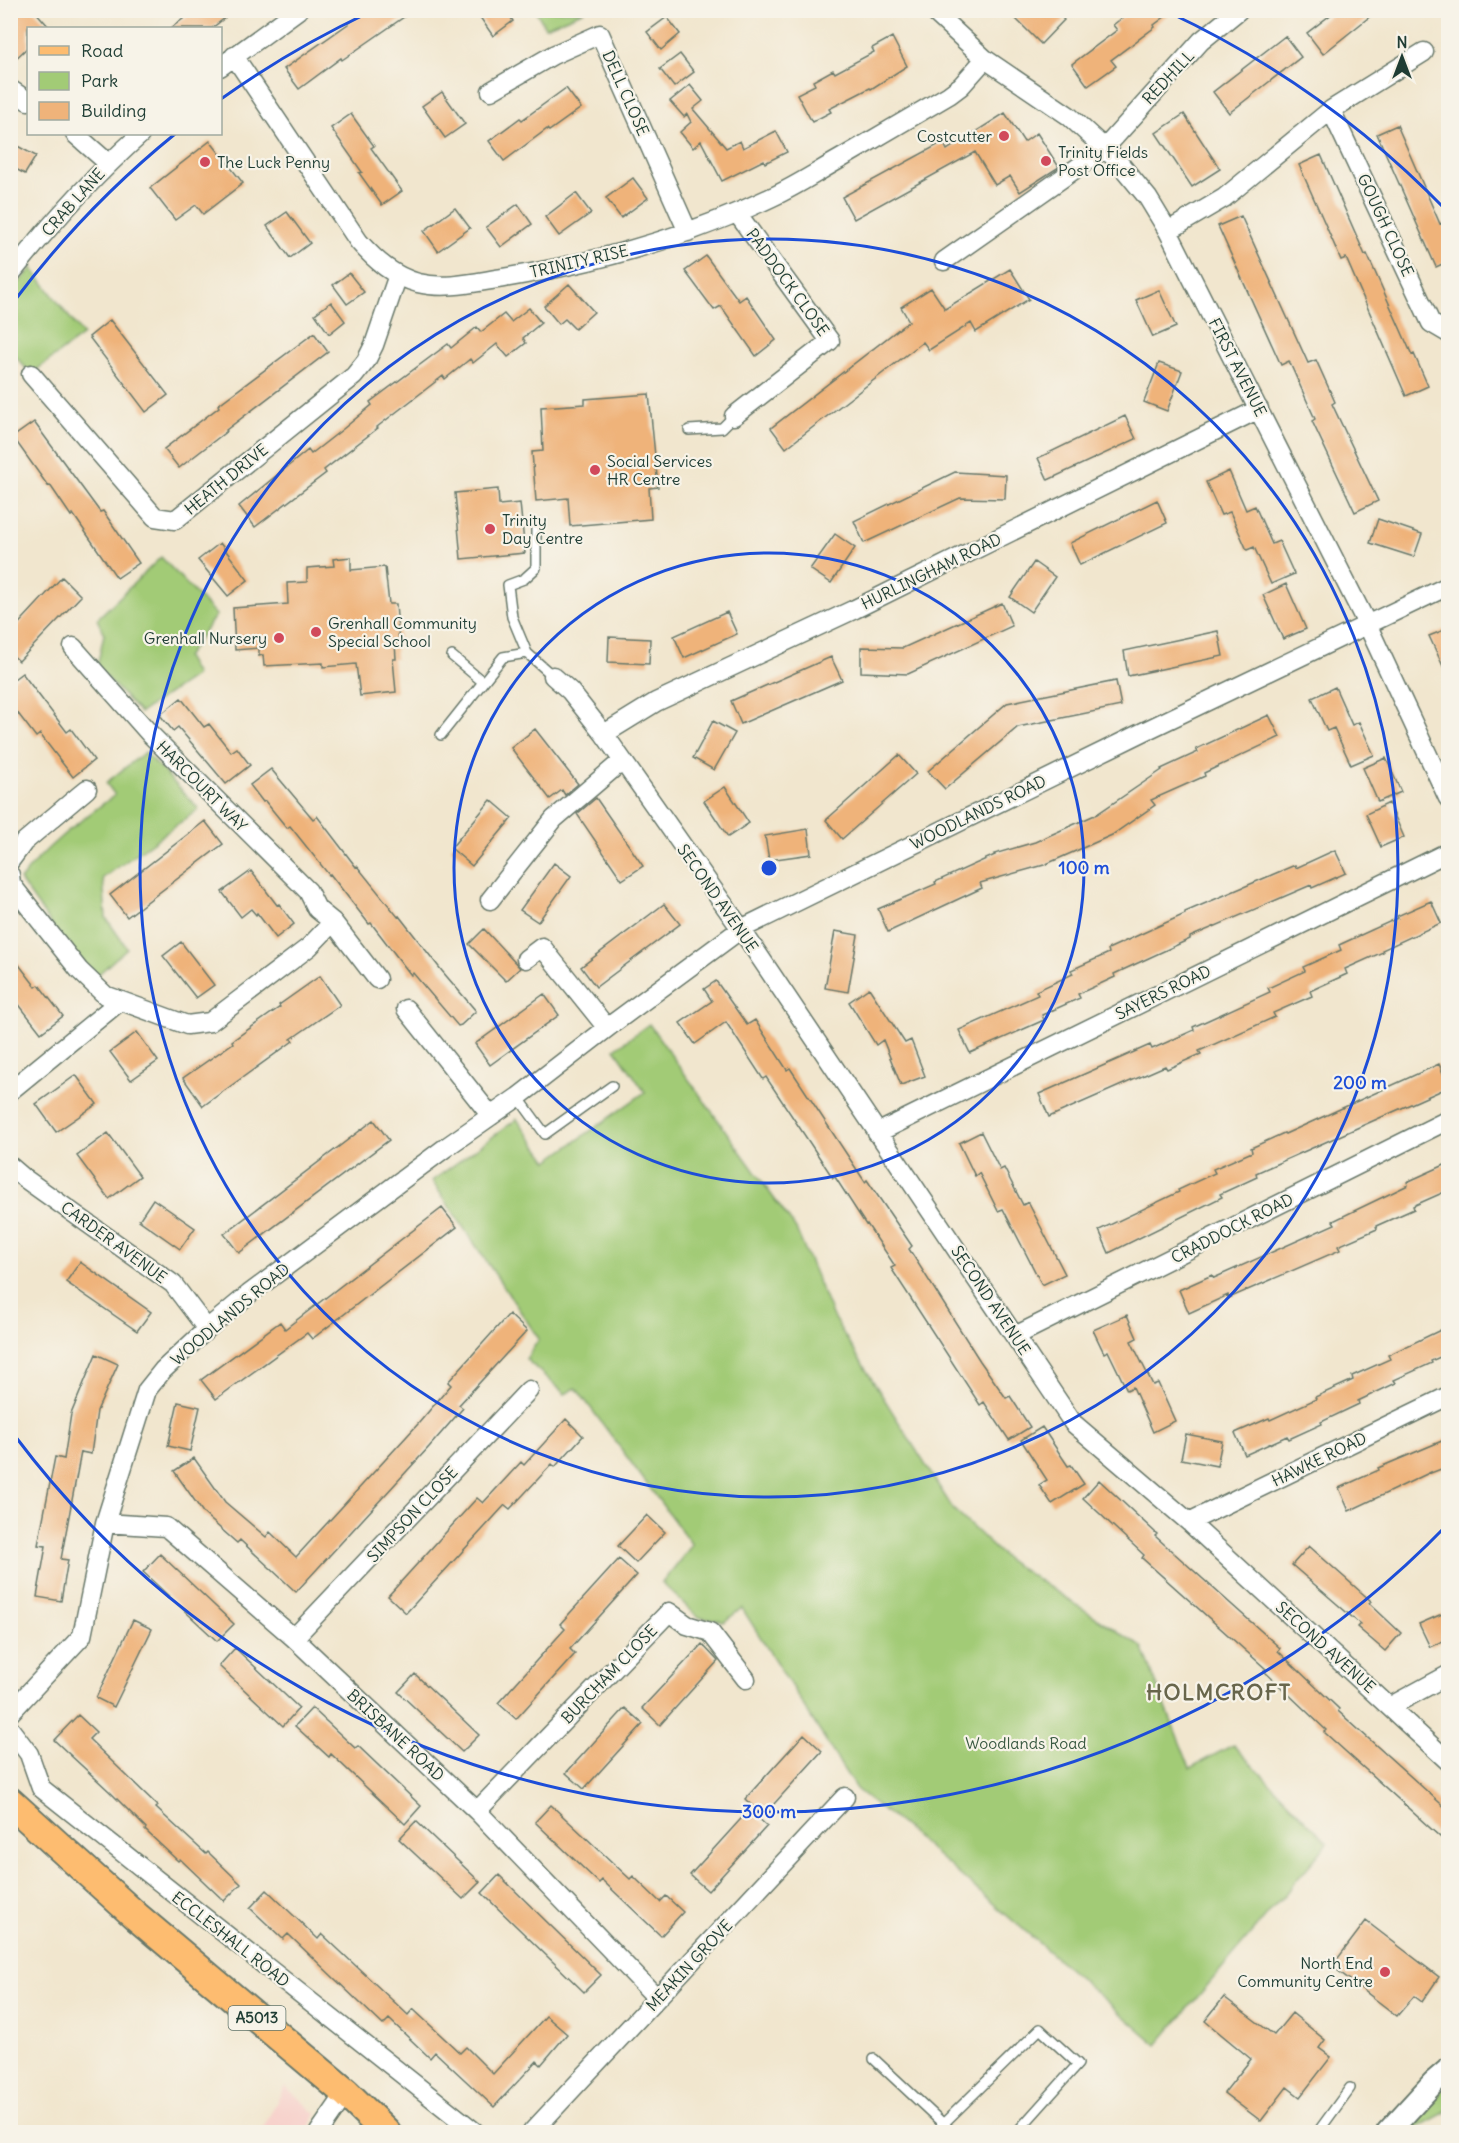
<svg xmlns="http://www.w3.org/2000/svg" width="1459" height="2143" font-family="Delius,sans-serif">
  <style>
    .built { fill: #f7d0ca }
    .green { fill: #a2cb76; stroke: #608455; stroke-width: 1.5 }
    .building { fill: #efb37a }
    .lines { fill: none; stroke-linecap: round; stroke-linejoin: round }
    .service-casing { stroke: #68786a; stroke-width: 12 }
    .minor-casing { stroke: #68786a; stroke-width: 21 }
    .tertiary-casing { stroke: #68786a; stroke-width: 26 }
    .primary-casing { stroke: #68786a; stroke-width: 32 }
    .service { stroke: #fff; stroke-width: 9 }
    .minor { stroke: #fff; stroke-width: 18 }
    .tertiary { stroke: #fff; stroke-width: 22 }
    .primary { stroke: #fdbc70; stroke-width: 28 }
    .ring { fill: none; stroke: #1d4ed8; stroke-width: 3 }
    .poi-dot { fill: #d1495b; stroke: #f7f3e8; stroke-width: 2 }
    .labels { text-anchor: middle; stroke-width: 4.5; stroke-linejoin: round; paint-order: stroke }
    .shield { fill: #f7f3e8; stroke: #60746a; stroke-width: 1.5 }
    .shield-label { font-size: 15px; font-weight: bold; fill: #1f3d34 }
    .street-label { font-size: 16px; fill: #1f3d34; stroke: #f7f3e8 }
    .poi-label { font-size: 16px; fill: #1f3d34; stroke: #f7f3e8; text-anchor: start }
    .park-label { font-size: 16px; fill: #395941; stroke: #f7f3e8 }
    .district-label { font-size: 22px; font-weight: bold; letter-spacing: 1.5px; fill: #68664c; stroke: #f7f3e8 }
    .centre { fill: #1d4ed8; stroke: #f7f3e8; stroke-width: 3 }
    .ring-label { font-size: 18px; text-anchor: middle; font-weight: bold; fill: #1d4ed8; stroke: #f7f3e8; stroke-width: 4.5; stroke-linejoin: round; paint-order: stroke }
  </style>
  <rect width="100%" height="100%" fill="#f7f3e8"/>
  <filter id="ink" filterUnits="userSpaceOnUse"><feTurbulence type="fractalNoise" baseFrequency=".0167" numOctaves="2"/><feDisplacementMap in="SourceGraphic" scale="12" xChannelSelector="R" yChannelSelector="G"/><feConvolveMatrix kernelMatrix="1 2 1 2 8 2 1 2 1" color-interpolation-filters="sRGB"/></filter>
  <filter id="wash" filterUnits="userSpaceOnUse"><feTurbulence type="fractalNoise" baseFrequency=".008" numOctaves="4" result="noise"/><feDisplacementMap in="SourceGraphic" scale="24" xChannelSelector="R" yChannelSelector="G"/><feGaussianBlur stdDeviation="1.35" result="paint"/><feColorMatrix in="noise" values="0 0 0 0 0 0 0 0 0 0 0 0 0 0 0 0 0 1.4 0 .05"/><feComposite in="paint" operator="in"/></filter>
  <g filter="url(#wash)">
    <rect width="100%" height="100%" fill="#f1e6ce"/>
    <path class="built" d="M285,2086L316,2114L306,2132H261Z"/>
    <path class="green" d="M536,11H585L545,27Z
      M32,268L83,335L31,374L11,351L10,293Z
      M161,557L216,615L186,657L196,675L140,713L97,667L104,634L97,619Z
      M145,752L199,809L103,878L106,918L127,948L91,981L20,880C46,845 80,821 115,795L106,783Z
      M649,1024L796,1229L833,1317L953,1509L1007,1560L1142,1647L1190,1768L1233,1745L1328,1843L1157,2045L901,1824L856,1789L742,1608L724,1622L698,1617L662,1583L692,1545L576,1388L565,1394L526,1359L539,1339L432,1181L517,1119L548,1161L645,1092L615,1049Z
      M1448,2084V2111L1409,2132H1402Z"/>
    <g id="blocks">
      <path class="building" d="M10,10H34L50,28H28V47L10,64Z
        M195,10H235L212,28H171Z
        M368,10H414L342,60L341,58L299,89L284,69Z
        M475,10H506L513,21L493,36Z
        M1007,10H1055L1064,20L1041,44Z
        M1132,10H1174L1154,25L1155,27L1111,60L1116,66L1088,86L1072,64L1117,30L1113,25Z
        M1337,10H1378L1323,54L1307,33Z
        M667,17L680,34L661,50L647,32Z
        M1285,36L1301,57L1229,113L1213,92Z
        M892,37L907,66L871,89L870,88L829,109L831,112L812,122L797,94L815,85L813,81L833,70L835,73L874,52L872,48Z
        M680,54L694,72L674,87L660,69Z
        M690,85L703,101L693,109L726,148L740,141L743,148L776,131L787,152L765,163L764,160L722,181L701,141L693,148L680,132L691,122L687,114L684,117L670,101Z
        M566,88L581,108L549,131L547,129L504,161L489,141L520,118L522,120Z
        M442,92L465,124L445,138L422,106Z
        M1005,113L1024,142L1037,133L1059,167L1020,192L1010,176L995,185L975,152L854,219L842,197L943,142L947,150Z
        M351,114L374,146L371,148L402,191L382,205L359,173L362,172L331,128Z
        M1184,114L1220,169L1192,187L1156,133Z
        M1397,125L1440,224L1442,223L1449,237V261L1436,267L1377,134Z
        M210,141L243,183L203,214L196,205L175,220L150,188Z
        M10,142L36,156L25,174L10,166Z
        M1321,155L1365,255L1367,254L1412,355L1414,354L1428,386L1406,396L1346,258L1341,260L1299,165Z
        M633,178L648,198L621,218L606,198Z
        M576,193L591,213L559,236L545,217Z
        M518,204L532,224L501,247L486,227Z
        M455,208L470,228L438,251L424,231Z
        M287,212L310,243L290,258L267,226Z
        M1241,216L1308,363L1316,360L1335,402L1332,404L1378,501L1355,512L1312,421L1315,419L1289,361L1281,365L1218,226Z
        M706,256L739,301L746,296L776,340L756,356L721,306L714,310L685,271Z
        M1010,269L1029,299L976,332L971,323L929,350L923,342L786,448L771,428L909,321L901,307L931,288L945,309Z
        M349,273L364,292L347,304L333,285Z
        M569,284L594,312L575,329L565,319L559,324L544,306Z
        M1159,290L1176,327L1153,337L1136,300Z
        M331,302L345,321L329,334L315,314Z
        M529,308L541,323L523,338L526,343L508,357L497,344L473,363L470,359L445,379L443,376L377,427L378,428L324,470L326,473L255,527L239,506L308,450L311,454L343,429L372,405L370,402L448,344L451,348L477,327L481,332L504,314L511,322Z
        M110,320L168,395L146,412L89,337Z
        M314,333L328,352L226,430L227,431L179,468L164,449L219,407L218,405Z
        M1159,363L1182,371L1167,411L1144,402Z
        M649,394L658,487L649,488L651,519L570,526L568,498L536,501L532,452L543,451L541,407L585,404V399Z
        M1125,416L1136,439L1048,480L1038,458Z
        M34,422L100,512L103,511L139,563L117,578L73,514L71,516L50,485L48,486L13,437Z
        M1229,471L1246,510L1255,506L1272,544L1279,541L1294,574L1271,584L1254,547L1247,550L1230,512L1221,515L1206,482Z
        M955,472L1006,475L1005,499L960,498L864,543L854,521Z
        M498,489L499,505L520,503L525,553L461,559L455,493Z
        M1157,500L1167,523L1080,565L1070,543Z
        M1378,519L1422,534L1414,557L1370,543Z
        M835,534L855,548L831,583L810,569Z
        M220,543L248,580L228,596L198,560Z
        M351,557V570L385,567L389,604H396L399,643H395L396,659H393L396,692L360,696L356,664L323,667V663L264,666L263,655L259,656V648L235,650L233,608L288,604L287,583L307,582V568L334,566L333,559Z
        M1034,562L1055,577L1031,612L1010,597Z
        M62,577L81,596L19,661L10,653V633Z
        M1286,584L1306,629L1283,639L1263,595Z
        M1002,603L1012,626L908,674L861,672V647L903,648Z
        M727,612L737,634L684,658L674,636Z
        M1449,628V679L1429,636Z
        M1218,631L1223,656L1128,676L1124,651Z
        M609,637L650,639L649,664L608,662Z
        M831,657L842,680L741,724L731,701Z
        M22,673L67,732L71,729L94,760L73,777L40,734L36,737L10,703V682Z
        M1116,681L1121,706L1018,727L945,789L928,771L1007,703Z
        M1335,687L1352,725L1359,722L1374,755L1351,765L1334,728L1327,731L1312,698Z
        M181,698L204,727L209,724L231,752L237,748L250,765L226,784L178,727L173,731L160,715Z
        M1269,715L1280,737L1204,773L1205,776L1151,800L1155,805L1112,835L1044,865L980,883L982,888L888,932L878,909L936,884L935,882L995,855L994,854L1035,842L1097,814L1162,770L1161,769L1198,752L1196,749Z
        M713,721L735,733L714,770L693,758Z
        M535,729L578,784L565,795L562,790L550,799L511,748Z
        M899,755L916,774L842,839L826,820Z
        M1386,758L1401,792L1378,802L1363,768Z
        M271,769L313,819L317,816L356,867L357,866L398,917L399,916L442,971L476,1011L461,1025L458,1026L413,973L411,975L371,923L369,924L330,874L329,875L290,826L287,828L265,801L263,802L250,785Z
        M725,787L749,823L728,837L704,801Z
        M596,798L643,866L622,880L577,814Z
        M491,800L512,818L472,866L451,848Z
        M1389,803L1404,837L1381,847L1366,814Z
        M205,821L223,844L127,917L110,895Z
        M808,829L811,854L769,860L765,836Z
        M1335,850L1346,873L1312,888L1311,885L1190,937V939L1114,974L1115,977L1078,994L1080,998L1042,1015L1044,1020L970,1053L959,1030L1038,995L1036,991L1073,974L1071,970L1109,953L1108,949L1185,914V912L1295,865L1296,868Z
        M554,863L571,876L538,922L520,910Z
        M251,871L277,905L279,904L294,924L276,938L257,913L256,915L251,909L241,917L222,892Z
        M1431,901L1441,923L1382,950L1383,952L1345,969L1347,974L1310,991L1312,996L1273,1013L1275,1017L1199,1051L1201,1054L1167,1069L1165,1066L1049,1117L1039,1094L1150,1045L1152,1049L1194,1030L1193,1027L1270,992L1268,988L1305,971L1303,967L1341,950L1339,945L1398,918L1397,916Z
        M664,904L680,924L596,987L581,967Z
        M484,929L520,968L506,981L469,944Z
        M835,931L858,935L848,992L825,988Z
        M181,942L214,985L196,998L163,956Z
        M10,953L36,987L39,985L63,1016L41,1033L10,993Z
        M320,976L340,1005L291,1039L293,1041L203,1106L183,1078L233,1043L232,1041L280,1007L279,1005Z
        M716,981L747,1025L755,1020L787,1070L790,1068L865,1182L867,1180L912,1246L909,1249L980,1361L1006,1398L1010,1396L1030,1427L1009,1440L984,1402L980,1405L891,1268L895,1266L867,1224L866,1225L835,1177L833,1178L766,1077L763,1079L726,1022L695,1044L680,1023L712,1001L704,989Z
        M869,988L905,1043L911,1040L925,1076L901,1085L883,1040L876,1045L849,1002Z
        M544,994L559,1015L490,1065L475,1044Z
        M137,1032L158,1061L131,1080L110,1052Z
        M1439,1064L1449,1087L1256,1173L1257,1177L1220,1194L1222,1197L1109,1253L1099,1230L1179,1192L1178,1190L1215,1173L1213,1169L1252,1152L1251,1148L1284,1133L1285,1134Z
        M76,1075L97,1104L56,1132L36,1104Z
        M374,1120L389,1140L239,1253L224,1234Z
        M981,1132L1000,1170L1004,1168L1023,1205L1028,1202L1065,1274L1042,1285L1003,1209L998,1211L979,1173L975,1176L959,1143Z
        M108,1133L140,1176L109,1199L77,1156Z
        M1449,1163V1190L1413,1206L1414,1209L1376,1226L1377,1229L1338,1246L1340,1250L1229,1298L1228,1295L1189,1313L1179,1290L1212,1275L1214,1278L1335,1224L1333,1221L1408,1185L1407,1182Z
        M153,1199L195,1228L180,1249L139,1220Z
        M442,1208L457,1227L312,1339L307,1333L216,1399L201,1380L280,1322L285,1329Z
        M80,1262L151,1312L137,1331L66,1282Z
        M509,1314L527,1331L459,1405L463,1408L429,1447L296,1592L240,1540L237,1543L204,1514L174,1471L194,1458L225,1502L266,1537L270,1532L296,1557L418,1424L451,1385L448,1382Z
        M1127,1315L1137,1338L1131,1341L1153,1385L1158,1383L1175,1421L1153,1432L1133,1387L1127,1390L1108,1351L1104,1353L1093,1330Z
        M1449,1326V1353L1431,1361L1432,1363L1394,1380L1396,1383L1358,1401L1359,1404L1321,1422L1322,1424L1289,1439L1287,1436L1245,1455L1235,1433L1269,1418L1270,1420L1316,1399L1315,1397L1353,1380L1352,1376L1390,1359L1388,1355Z
        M96,1354L118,1364L97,1411L91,1454L81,1452L61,1559L68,1560L61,1601L37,1597L46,1546L38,1545L55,1457L64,1459L71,1414Z
        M178,1402L200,1407L190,1451L168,1446Z
        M566,1419L583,1436L555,1467L552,1464L510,1509L505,1505L406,1613L388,1596L477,1498L483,1503L521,1462L524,1465Z
        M1042,1427L1068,1466L1071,1465L1084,1484L1052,1504L1039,1485L1047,1480L1021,1440Z
        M1186,1434L1222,1441L1217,1466L1181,1459Z
        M1449,1438V1466L1431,1473V1472L1349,1511L1339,1488L1379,1470L1378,1468Z
        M1099,1480L1157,1534L1155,1536L1280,1648L1278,1651L1339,1709L1338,1711L1449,1811V1845L1324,1732L1326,1730L1264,1671L1266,1669L1142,1558L1144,1555L1083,1498Z
        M647,1515L665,1532L636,1563L618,1546Z
        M1309,1546L1371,1601L1369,1603L1401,1633L1385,1651L1357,1627L1360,1624L1292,1565Z
        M160,1554L234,1624L217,1641L143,1572Z
        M619,1559L637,1575L570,1649L575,1654L516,1719L498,1703L565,1629L560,1624Z
        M1449,1611V1638L1430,1647L1419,1624Z
        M133,1620L152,1629L114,1707L96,1698Z
        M702,1644L718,1661L660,1725L642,1708Z
        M235,1648L299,1708L283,1726L219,1666Z
        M415,1674L479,1735L462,1752L398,1692Z
        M312,1708L355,1748L358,1746L421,1806L405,1824L331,1754L329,1757L295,1726Z
        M625,1708L643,1724L584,1789L566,1773Z
        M78,1715L96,1732L89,1739L158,1806L156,1808L206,1854L208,1852L241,1884L224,1901L180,1859L178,1861L145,1830L146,1828L109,1791L54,1740Z
        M804,1734L822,1751L763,1816L745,1799Z
        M551,1805L630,1879L633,1876L660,1902L666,1896L683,1912L661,1936L602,1880L599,1883L535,1822Z
        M749,1810L767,1826L708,1891L690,1875Z
        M416,1821L480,1882L463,1899L399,1839Z
        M499,1875L601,1975L584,1992L482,1893Z
        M267,1890L318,1939L322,1934L408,2015L413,2009L460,2053L466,2047L493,2074L546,2016L567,2034L541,2065L537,2061L494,2107L435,2052L430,2058L389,2019L383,2025L288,1934L283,1939L250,1908Z
        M1366,1921L1439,1977L1422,2002L1414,1996L1397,2016L1332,1966Z
        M1224,1997L1274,2035L1292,2013L1325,2040L1319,2048L1331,2057L1300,2097L1287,2087L1261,2121L1224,2093L1251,2059L1205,2021Z"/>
    </g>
  </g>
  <g filter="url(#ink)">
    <use href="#blocks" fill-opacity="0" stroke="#68786a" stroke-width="1.5"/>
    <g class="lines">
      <g class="service-casing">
        <path id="service" d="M689,430L722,428L734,416
          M527,653L512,617L508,585L524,579L536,568V529
          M452,656L483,682
          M441,735L503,657L527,653L553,676
          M518,1097L545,1134L612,1086
          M874,2059L952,2132
          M943,2124L1040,2029L1078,2064L1017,2132
          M1318,2132L1350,2088"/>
      </g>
      <g class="minor-casing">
        <path id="minor" d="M932,10L985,59L1069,116L1115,158L1148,198L1168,231L1367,624L1448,798
          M234,56L359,242C376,261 393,276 418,283C446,290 476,282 503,278C596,263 688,237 772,197C796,186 817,172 840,159C876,138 913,116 949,95L961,86L985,59
          M220,67L298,10
          M10,89L28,101
          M491,91L553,55L600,34L688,232
          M1331,110L1431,323L1448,333
          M75,134L108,163
          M1168,231L1224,198L1331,110L1424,52
          M944,261L1104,149L1201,41L1239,10
          M10,275C50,224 93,177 141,134
          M31,374L155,517L175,520L354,376L366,361L374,345L398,275
          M734,416L830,341L737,213
          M553,676L570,691L604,734L741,929L1073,1423L1189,1522L1448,1761
          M604,734L656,702L855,609L1259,409
          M10,861L24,842L87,789
          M10,875L11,884L79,970L105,995L187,1025L210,1022L309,947L333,922L317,909L308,891L150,734L73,647
          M490,900L554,819L622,761
          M333,922L377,979
          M526,959L542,947L607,1028
          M406,1009L491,1116
          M10,1091L120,1001
          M877,1133L1448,852
          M10,1166L24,1178L173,1284L207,1329
          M1015,1336L1448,1120
          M1189,1522L1448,1396
          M105,1523L166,1527L294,1638L477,1811L657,1998
          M294,1638L529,1390
          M1391,1706L1448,1675
          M10,1713L82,1636L105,1523L147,1390L163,1370L207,1329L249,1294L445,1148L518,1097L615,1022L741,929L1145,731L1448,586
          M10,1729L29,1754L41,1788L475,2132
          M477,1811L669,1612L687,1625L710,1632L746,1679
          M319,2132L346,2093
          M532,2132L845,1797"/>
      </g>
      <g class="tertiary-casing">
        <path id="tertiary" d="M1388,2132L1434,2082L1448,2070"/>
      </g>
      <g class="primary-casing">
        <path id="primary" d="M10,1802L137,1917L346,2093L386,2132"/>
      </g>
      <use href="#service" class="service"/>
      <use href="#minor" class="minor"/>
      <use href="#tertiary" class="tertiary"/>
      <use href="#primary" class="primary"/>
    </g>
  </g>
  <g class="ring">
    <circle cx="769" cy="868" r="315"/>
    <circle cx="769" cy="868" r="629"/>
    <path d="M1448 1524A944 944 0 0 1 15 1436M15 300A944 944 0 0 1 175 134M221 99A944 944 0 0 1 370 12M1168 12A944 944 0 0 1 1448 212"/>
  </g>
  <g class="poi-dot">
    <circle cx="1004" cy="136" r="6"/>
    <circle cx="1046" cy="161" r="6"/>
    <circle cx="205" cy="162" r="6"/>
    <circle cx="595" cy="470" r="6"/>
    <circle cx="490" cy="529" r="6"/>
    <circle cx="316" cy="632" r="6"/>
    <circle cx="279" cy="638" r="6"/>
    <circle cx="1385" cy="1972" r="6"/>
  </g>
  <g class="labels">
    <rect class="shield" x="228.5" y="2006" width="57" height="24" rx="4.5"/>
    <g class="shield-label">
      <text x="257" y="2023">A5013</text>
    </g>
    <g class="street-label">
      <text transform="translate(1168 77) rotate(-47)" y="6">REDHILL</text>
      <text transform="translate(626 93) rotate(66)" y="6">DELL CLOSE</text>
      <text transform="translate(73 202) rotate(-48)" y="6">CRAB LANE</text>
      <text transform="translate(1386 225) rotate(65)" y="6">GOUGH CLOSE</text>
      <text transform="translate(579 261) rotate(-13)" y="6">TRINITY RISE</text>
      <text transform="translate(788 282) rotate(54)" y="6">PADDOCK CLOSE</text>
      <text transform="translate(1238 367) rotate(63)" y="6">FIRST AVENUE</text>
      <text transform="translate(226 479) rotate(-39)" y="6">HEATH DRIVE</text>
      <text transform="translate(931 571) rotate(-26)" y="6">HURLINGHAM ROAD</text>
      <text transform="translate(202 786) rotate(45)" y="6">HARCOURT WAY</text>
      <text transform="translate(978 812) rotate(-26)" y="6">WOODLANDS ROAD</text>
      <text transform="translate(718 898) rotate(55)" y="6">SECOND AVENUE</text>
      <text transform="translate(1163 992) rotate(-26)" y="6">SAYERS ROAD</text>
      <text transform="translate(1232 1228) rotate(-27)" y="6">CRADDOCK ROAD</text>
      <text transform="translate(114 1242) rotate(36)" y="6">CARDER AVENUE</text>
      <text transform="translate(991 1300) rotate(56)" y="6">SECOND AVENUE</text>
      <text transform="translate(230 1314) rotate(-40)" y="6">WOODLANDS ROAD</text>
      <text transform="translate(1319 1459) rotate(-26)" y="6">HAWKE ROAD</text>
      <text transform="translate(412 1514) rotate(-47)" y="6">SIMPSON CLOSE</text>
      <text transform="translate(1326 1647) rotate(42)" y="6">SECOND AVENUE</text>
      <text transform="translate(609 1674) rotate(-46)" y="6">BURCHAM CLOSE</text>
      <text transform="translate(396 1735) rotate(43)" y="6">BRISBANE ROAD</text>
      <text transform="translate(231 1939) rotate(38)" y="6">ECCLESHALL ROAD</text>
      <text transform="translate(689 1965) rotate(-47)" y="6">MEAKIN GROVE</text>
    </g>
    <g class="poi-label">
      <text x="992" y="142" text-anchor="end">Costcutter</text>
      <text x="1058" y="158">Trinity Fields<tspan x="1058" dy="18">Post Office</tspan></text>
      <text x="217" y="168">The Luck Penny</text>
      <text x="607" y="467">Social Services<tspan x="607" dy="18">HR Centre</tspan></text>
      <text x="502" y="526">Trinity<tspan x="502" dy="18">Day Centre</tspan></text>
      <text x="328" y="629">Grenhall Community<tspan x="328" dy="18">Special School</tspan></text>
      <text x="267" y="644" text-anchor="end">Grenhall Nursery</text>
      <text x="1373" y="1969" text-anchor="end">North End<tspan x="1373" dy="18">Community Centre</tspan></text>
    </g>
    <g class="park-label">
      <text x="1026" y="1749">Woodlands Road</text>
    </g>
    <g class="district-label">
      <text x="1219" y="1700">HOLMCROFT</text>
    </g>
  </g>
  <circle cx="769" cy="868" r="9" class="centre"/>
  <g class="ring-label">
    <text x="1084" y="874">100 m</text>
    <text x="1360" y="1089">200 m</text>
    <text x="769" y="1818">300 m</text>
  </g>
  <rect width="1459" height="2143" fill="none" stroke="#f7f3e8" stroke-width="36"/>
  <rect x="27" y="27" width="195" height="108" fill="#f7f3e8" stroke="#a1aaa0" stroke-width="1.5"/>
  <rect x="39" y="46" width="30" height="9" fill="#fdbc70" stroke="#a1aaa0" stroke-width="1.5"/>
  <text x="81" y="57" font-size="18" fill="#1f3d34">Road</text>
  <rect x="39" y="72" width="30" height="18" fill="#a2cb76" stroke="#a1aaa0" stroke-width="1.5"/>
  <text x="81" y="87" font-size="18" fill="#1f3d34">Park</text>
  <rect x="39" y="102" width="30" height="18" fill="#efb37a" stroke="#a1aaa0" stroke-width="1.5"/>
  <text x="81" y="117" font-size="18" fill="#1f3d34">Building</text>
  <g transform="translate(1402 57)" stroke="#f7f3e8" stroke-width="4.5" paint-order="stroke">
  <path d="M0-4.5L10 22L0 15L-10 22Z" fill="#1f3d34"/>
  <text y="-9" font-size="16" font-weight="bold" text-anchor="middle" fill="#1f3d34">N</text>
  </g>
</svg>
